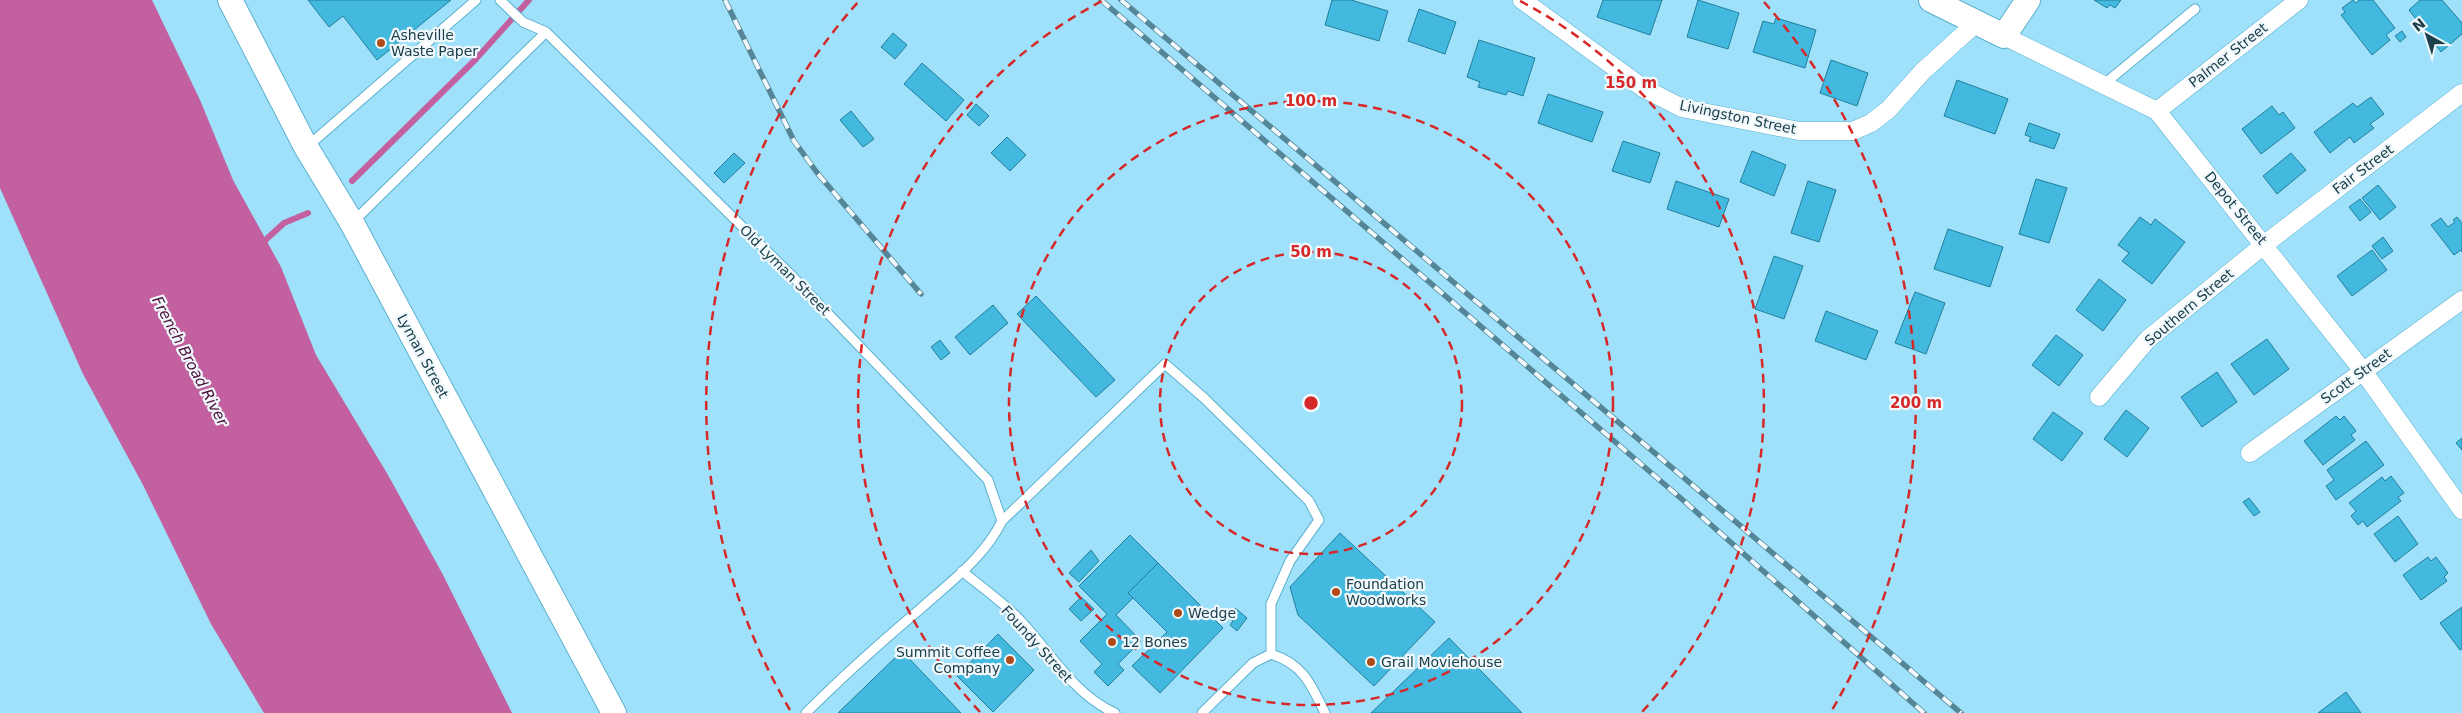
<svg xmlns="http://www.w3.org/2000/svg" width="2462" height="713" font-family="'DejaVu Sans',sans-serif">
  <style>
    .water { fill: #c3609f }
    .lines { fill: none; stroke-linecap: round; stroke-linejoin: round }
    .stream { stroke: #c3609f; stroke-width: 6 }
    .building { fill: #43b9df; stroke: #217f9b }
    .lane-casing { stroke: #5bb1cf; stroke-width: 11 }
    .street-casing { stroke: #5bb1cf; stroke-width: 19 }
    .secondary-casing { stroke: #5bb1cf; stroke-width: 26 }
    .lane { stroke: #fff; stroke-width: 9 }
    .street { stroke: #fff; stroke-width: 18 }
    .secondary { stroke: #fff; stroke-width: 24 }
    .rail-casing { stroke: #548697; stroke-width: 5.5 }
    .rail { stroke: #f0f8fb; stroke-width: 4; stroke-dasharray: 11; stroke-linecap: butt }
    .ring { fill: none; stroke: #d62828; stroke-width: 2.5; stroke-dasharray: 9 6 }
    .poi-dot { fill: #af4b19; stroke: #f0f8fb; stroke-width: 2 }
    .labels { text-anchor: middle; stroke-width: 4.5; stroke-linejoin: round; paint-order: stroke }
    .poi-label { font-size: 14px; fill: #1b404c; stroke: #f0f8fb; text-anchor: start }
    .street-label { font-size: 14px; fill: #1b404c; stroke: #f0f8fb }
    .water-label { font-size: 15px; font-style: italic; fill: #4d0e3a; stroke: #f0f8fb }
    .centre { fill: #d62828; stroke: #f0f8fb; stroke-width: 2.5 }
    .ring-label { font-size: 15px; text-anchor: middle; font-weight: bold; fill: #d62828; stroke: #f0f8fb; stroke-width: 4.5; stroke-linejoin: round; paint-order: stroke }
  </style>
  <rect width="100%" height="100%" fill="#9fe1fa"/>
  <path class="water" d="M0,0H152L200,100L233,180L281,267L316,355L388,475L442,573L512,713H264L211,624L143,485L83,374L0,188Z"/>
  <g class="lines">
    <path class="stream" d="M352,181L475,60L529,0
      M260,245L284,223L308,213"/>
  </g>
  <path class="building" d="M308,0H451L377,60L343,16L329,27Z
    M1332,0H1351L1388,11L1379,41L1325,25Z
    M1603,0H1662L1650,35L1597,17Z
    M1698,0L1739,13L1728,49L1687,37Z
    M2094,0H2121L2115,8L2110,5L2107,8Z
    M2353,0L2356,3L2359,0H2373L2395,28L2386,35L2390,40L2372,55L2341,15L2345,12L2342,8Z
    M2420,0H2442L2462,23V34L2441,52L2409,10Z
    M1419,9L1456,22L1445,54L1408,41Z
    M1776,18L1816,30L1805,68L1753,52L1763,21L1774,24Z
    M2402,31L2406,37L2400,42L2395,36Z
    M893,33L907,45L895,59L881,47Z
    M1479,40L1535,58L1523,96L1508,91L1506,95L1478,87L1480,82L1467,77Z
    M1831,60L1868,73L1857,106L1820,93Z
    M922,63L964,100L946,121L904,84Z
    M1957,80L2008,99L1995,134L1944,116Z
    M1548,94L1603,112L1592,142L1538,123Z
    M2371,97L2384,114L2370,124L2374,128L2354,143L2350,137L2330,153L2314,132L2353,103L2357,107Z
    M976,104L989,116L979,126L967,115Z
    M2272,106L2279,115L2283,112L2295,128L2261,154L2242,129Z
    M851,111L874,139L863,147L840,120Z
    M2029,123L2060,134L2054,149L2029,141L2031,137L2025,135Z
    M1007,137L1026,155L1010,171L991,153Z
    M1623,141L1660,153L1650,183L1612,171Z
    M1752,151L1786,165L1774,196L1740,182Z
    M734,153L745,163L724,183L714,173Z
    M2291,153L2306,170L2277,194L2263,176Z
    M2036,179L2067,188L2049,243L2019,234Z
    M1676,181L1729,199L1719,227L1667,209Z
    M1808,181L1836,190L1819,242L1791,233Z
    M2378,185L2396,207L2380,220L2362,198Z
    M2360,199L2371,212L2360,221L2349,207Z
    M2140,217L2151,225L2155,219L2185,242L2152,284L2122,261L2129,253L2118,245Z
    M2457,217L2462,223V252L2461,250L2454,255L2431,225L2441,218L2448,227L2455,222L2453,220Z
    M1948,229L2003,247L1990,287L1934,269Z
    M2383,237L2393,251L2382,259L2372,246Z
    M2372,250L2387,270L2352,296L2337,276Z
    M1774,256L1803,266L1784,319L1755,309Z
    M2099,279L2126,300L2103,331L2076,310Z
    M1915,292L1945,303L1926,354L1895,343Z
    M1036,296L1115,380L1096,397L1017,314Z
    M993,305L1008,323L970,355L955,337Z
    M1826,311L1878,331L1866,360L1815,341Z
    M2056,335L2083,355L2059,386L2032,365Z
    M2267,339L2289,369L2254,395L2231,364Z
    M940,340L950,353L941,360L931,347Z
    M2217,372L2237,402L2202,427L2181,397Z
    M2126,410L2149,428L2127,457L2104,439Z
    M2053,412L2083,433L2062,461L2033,439Z
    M2336,416L2340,420L2344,416L2356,431L2351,435L2355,440L2323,465L2304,441Z
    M2462,438V450L2456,443Z
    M2366,441L2384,465L2336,500L2326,486L2334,480L2327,470Z
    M2391,476L2404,493L2398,497L2401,501L2367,527L2363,521L2358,525L2351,516L2356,511L2349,503L2382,477L2385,481Z
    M2249,498L2260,512L2254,516L2243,502Z
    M2398,516L2418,544L2395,562L2374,534Z
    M1340,533L1435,622L1374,686L1298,615L1290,587Z
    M1130,535L1158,563L1128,593L1133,598L1116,615L1141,641L1118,664L1124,670L1108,686L1094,672L1102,664L1080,641L1107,614L1079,586Z
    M1091,550L1099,561L1079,582L1069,573Z
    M2428,557L2431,561L2436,557L2448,573L2444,577L2447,581L2421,600L2403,575Z
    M1158,563L1223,628L1160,693L1132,666L1167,632L1128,593Z
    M1081,597L1094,609L1081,621L1069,609Z
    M2462,607V649L2460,650L2440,623Z
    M1235,608L1247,618L1237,631L1230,625L1233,621L1228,617Z
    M998,634L1034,670L993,712L957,676Z
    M1449,638L1522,713H1371Z
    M902,651L961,713H838Z
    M2346,692L2361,713H2318Z"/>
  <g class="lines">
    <g class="lane-casing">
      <path id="lane" d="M500,0L523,22L546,32
        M2103,85L2195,9
        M308,146L476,0
        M352,223L546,32L793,277L988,480L1002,521C984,558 948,584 919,610C880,643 842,677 806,713
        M1002,521L1165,364L1204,398L1309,501L1319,520L1290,561L1271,604V654
        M962,571C980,586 1000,600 1016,616C1049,649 1071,693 1115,713
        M1202,713L1253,663L1271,654C1303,664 1311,684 1325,713"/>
    </g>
    <g class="street-casing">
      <path id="street" d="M1522,0L1643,88L1682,108L1799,131H1853L1871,123L1888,110L1923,71L1975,24
        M2004,36L2157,111L2363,371L2462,510
        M2157,111L2299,0
        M2099,397L2148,339L2265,244L2462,93
        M2250,453L2462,300"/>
    </g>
    <g class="secondary-casing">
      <path id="secondary" d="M230,0L306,147L352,223L614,713
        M1931,0L2004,36L2028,0"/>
    </g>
    <use href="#lane" class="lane"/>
    <use href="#street" class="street"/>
    <use href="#secondary" class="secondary"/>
    <g class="rail-casing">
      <path id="rail" d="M725,0L794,141L818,174L921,294
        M1101,0L1684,501L1924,713
        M1121,0L1961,713"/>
    </g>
    <use href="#rail" class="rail"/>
  </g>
  <g class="ring">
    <circle cx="1311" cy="403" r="151"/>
    <circle cx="1311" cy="403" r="302"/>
    <path d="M980 712A453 453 0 0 1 1102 1M1520 1A453 453 0 0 1 1642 712"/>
    <path d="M790 710A605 605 0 0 1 858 2M1764 2A605 605 0 0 1 1832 710"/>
  </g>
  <g class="poi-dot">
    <circle cx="381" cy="43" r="5"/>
    <circle cx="1336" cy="592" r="5"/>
    <circle cx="1178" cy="613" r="5"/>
    <circle cx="1112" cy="642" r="5"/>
    <circle cx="1010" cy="660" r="5"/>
    <circle cx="1371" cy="662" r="5"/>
  </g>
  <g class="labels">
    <g class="poi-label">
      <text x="391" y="40">Asheville<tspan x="391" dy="16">Waste Paper</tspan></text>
      <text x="1346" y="589">Foundation<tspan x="1346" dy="16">Woodworks</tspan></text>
      <text x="1188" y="618">Wedge</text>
      <text x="1122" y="647">12 Bones</text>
      <text x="1000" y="657" text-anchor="end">Summit Coffee<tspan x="1000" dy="16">Company</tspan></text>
      <text x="1381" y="667">Grail Moviehouse</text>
    </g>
    <g class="street-label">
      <text transform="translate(2228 55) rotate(-38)" y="5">Palmer Street</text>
      <text transform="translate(1738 117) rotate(12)" y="5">Livingston Street</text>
      <text transform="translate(2363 169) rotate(-37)" y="5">Fair Street</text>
      <text transform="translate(2236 208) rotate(51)" y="5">Depot Street</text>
      <text transform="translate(785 270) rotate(45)" y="5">Old Lyman Street</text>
      <text transform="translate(2189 307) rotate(-40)" y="5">Southern Street</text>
      <text transform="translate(423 356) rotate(62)" y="5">Lyman Street</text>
      <text transform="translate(2356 376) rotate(-36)" y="5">Scott Street</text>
      <text transform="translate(1037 644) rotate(48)" y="5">Foundy Street</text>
    </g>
    <g class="water-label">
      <text transform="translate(190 361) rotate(62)" y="5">French Broad River</text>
    </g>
  </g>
  <circle cx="1311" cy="403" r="8" class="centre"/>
  <g class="ring-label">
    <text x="1631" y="88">150 m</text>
    <text x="1311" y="106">100 m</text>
    <text x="1311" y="257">50 m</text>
    <text x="1916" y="408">200 m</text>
  </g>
  <g transform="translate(2427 35) rotate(321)" stroke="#f0f8fb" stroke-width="4" paint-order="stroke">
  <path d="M0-4L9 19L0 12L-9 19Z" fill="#1b404c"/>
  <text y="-8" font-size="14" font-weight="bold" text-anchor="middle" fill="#1b404c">N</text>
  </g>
</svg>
